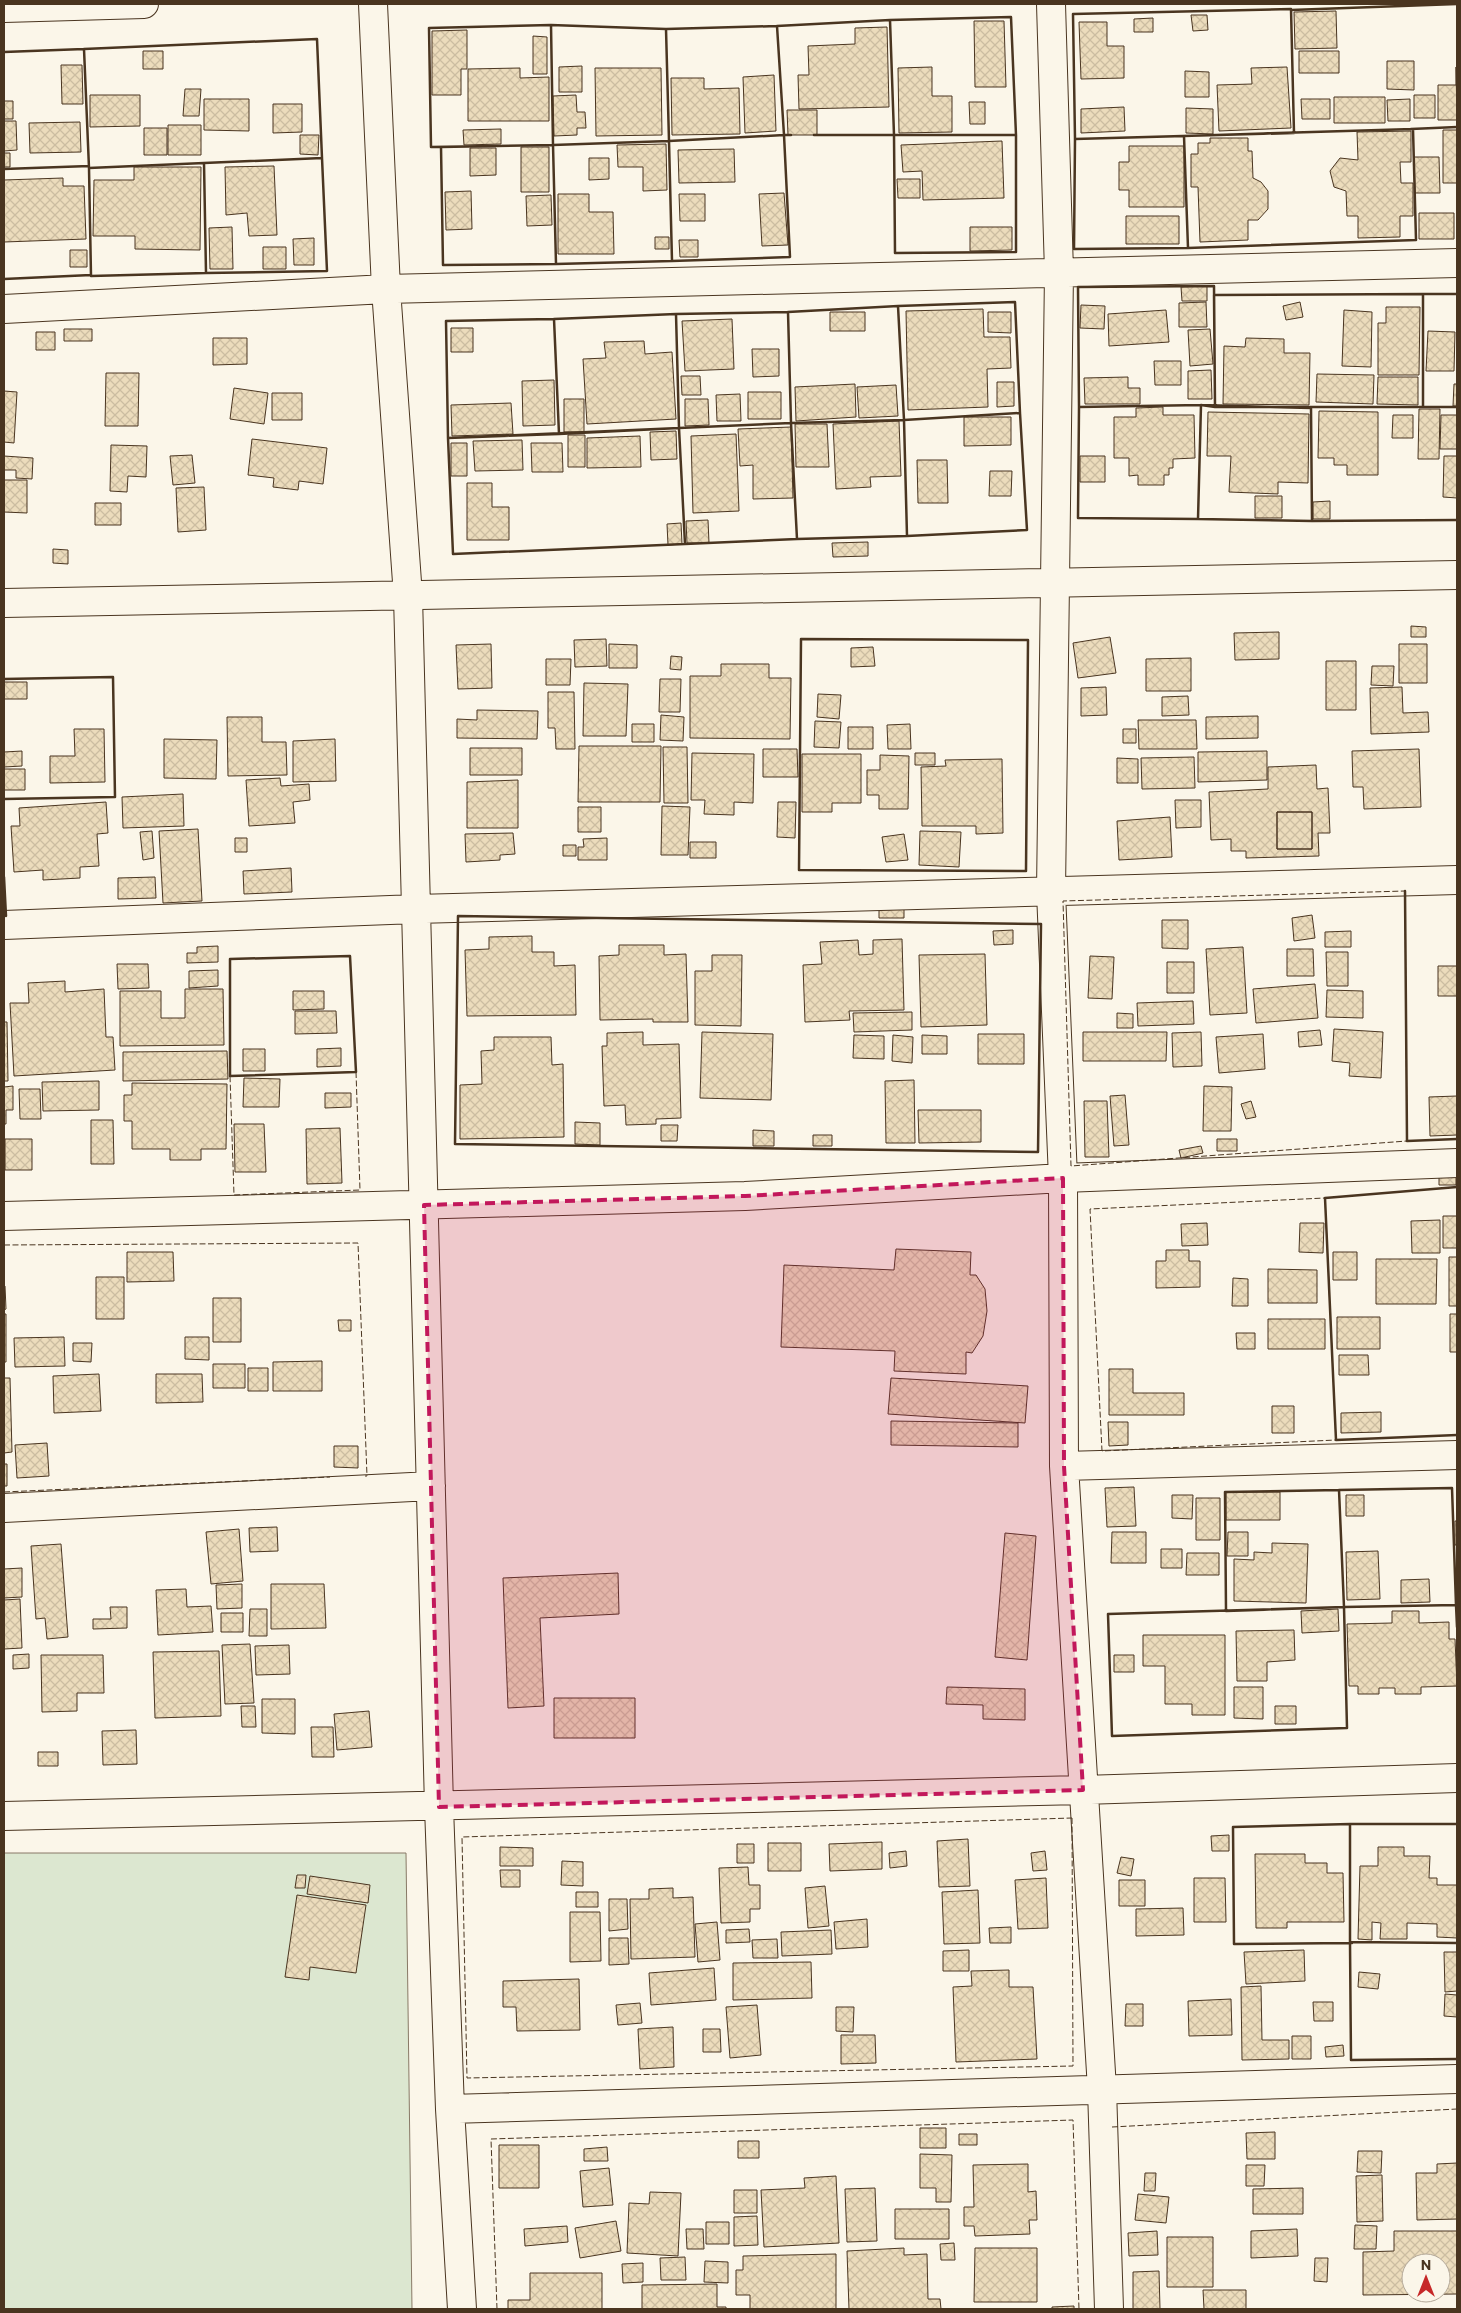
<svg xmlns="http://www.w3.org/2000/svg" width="1461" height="2313" font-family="Commissioner,sans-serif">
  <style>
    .garden { fill: #dce7d0; stroke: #887966 }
    .building { fill: url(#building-cross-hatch); stroke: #4a3520; fill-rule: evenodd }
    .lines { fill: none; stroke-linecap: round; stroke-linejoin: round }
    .minor-casing { stroke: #4a3520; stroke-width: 30 }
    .minor { stroke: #fbf6e9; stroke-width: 28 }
    .fence { stroke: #4a3520; stroke-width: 1; stroke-dasharray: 6 2.5; stroke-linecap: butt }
    .wall { stroke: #4a3520; stroke-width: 2.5 }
    .marked { fill: #c2185b; fill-opacity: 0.2; stroke: #c2185b; stroke-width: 4; stroke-dasharray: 10 6; stroke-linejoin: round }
  </style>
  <defs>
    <pattern id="building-cross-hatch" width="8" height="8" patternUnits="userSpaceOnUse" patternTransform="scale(1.25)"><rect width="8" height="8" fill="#ecdcbc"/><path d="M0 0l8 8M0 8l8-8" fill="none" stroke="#ccbda1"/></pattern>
  </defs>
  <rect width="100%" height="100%" fill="#fbf6e9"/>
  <path class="garden" d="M4,1853H406L412,2309H4Z"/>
  <path class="building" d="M1336,11L1337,48L1295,49L1294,12Z
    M1191,15H1207L1208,30L1193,31Z
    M1153,18V32H1134V19Z
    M974,21H1004L1006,87H975Z
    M1079,22H1107V46H1124V78L1081,79Z
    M887,27L889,107L799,109L798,75H809L808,46L855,44V28Z
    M467,30V69H461V95H432V31Z
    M533,36L547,37V74H533Z
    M143,51H163V69H143Z
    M1299,51H1339V73H1299Z
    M1387,61H1414V90L1387,89Z
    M61,65H82L83,104H62Z
    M582,66V92H559V67Z
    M932,67V96H952V132L899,133L898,68Z
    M1287,67L1291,128L1219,131L1217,85L1252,84L1251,68Z
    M1456,67L1457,120H1438V85H1456Z
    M520,68V78L549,77V121H468V69Z
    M595,68H661L662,135L596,136Z
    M1185,71L1209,72V97H1185Z
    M774,75L776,131L745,133L743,77Z
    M671,78H704V89L739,88L740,134L672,135Z
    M185,89H201L199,116H183Z
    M90,95H140V126L90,127Z
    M576,95L577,112H585L586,128H577V135L554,136L553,96Z
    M1414,95H1435V118H1414Z
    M1334,97H1385V123H1334Z
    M204,99H249V131L204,130Z
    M1301,99H1330V119H1302Z
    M1410,99V121H1388L1387,100Z
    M4,101H13V119H4Z
    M969,102H985V124H970Z
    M273,104H302V132L273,133Z
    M1124,107L1125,131L1081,133V109Z
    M1186,108L1213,109V134L1186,133Z
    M787,110H817V135H788Z
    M4,121H16L17,150L4,151Z
    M80,122L81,152L30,153L29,123Z
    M168,125H201V155H168Z
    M144,128H167V155H144Z
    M501,129V144L464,145L463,130Z
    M1443,130H1457V183H1443Z
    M1411,131V162H1400L1401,183H1413V216H1400V237L1358,238V216H1347L1346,191L1334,187L1330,171L1340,158L1358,160L1357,132Z
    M300,135H319L318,155L300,154Z
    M1210,138H1248V151H1252L1253,178L1261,182L1268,191V209L1258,220H1248V240L1200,242L1198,187H1191V154H1198V143H1210Z
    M1002,141L1004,198L923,200L922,171L903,172L901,145Z
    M666,144L667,190L643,191V167H618L617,145Z
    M1129,146H1184V207H1129V190H1119V162H1129Z
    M521,147H549V192H521Z
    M470,148H496V175L470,176Z
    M734,149L735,182L679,183L678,150Z
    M4,153H10V167H4Z
    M1414,157H1439L1440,193H1415Z
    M589,158H609V179L589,180Z
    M274,166L277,235L249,236L247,213L226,215L225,167Z
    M134,167H201L200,250L135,249V236H93L94,180H134Z
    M63,178V186H84L86,239L4,242V180Z
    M897,179H920V198H898Z
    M471,191L472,229L446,230L445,192Z
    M784,193L788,245L762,246L759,194Z
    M558,194H589V212H613L614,254H558Z
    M679,194H705V221H680Z
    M551,195L552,225L527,226L526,196Z
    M1419,213H1454V239H1419Z
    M1126,216H1179V244H1126Z
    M232,227L233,269H210L209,228Z
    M970,227H1012V250L970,251Z
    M655,237H669V249H655Z
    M314,238V265H294L293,239Z
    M679,240H698V257H680Z
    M263,247H286V269H263Z
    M70,250H87V267H70Z
    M1207,286V301H1182L1181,287Z
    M1206,302L1207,327H1179V303Z
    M1300,302L1303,317L1286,320L1283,306Z
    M1081,305L1105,306L1104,329L1080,328Z
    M1386,307H1420L1419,375H1378V323H1386Z
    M983,309L984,337H1010L1011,368L987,369L988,407L908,410L906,311Z
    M1166,310L1169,342L1109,346L1108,314Z
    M1344,310L1372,312L1371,367L1342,366Z
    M830,312H865V331H830Z
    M988,312H1011V333L988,332Z
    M732,319L734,369L685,371L682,321Z
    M451,328H473V352H451Z
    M64,329H92V341H64Z
    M1210,329L1213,364L1190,366L1188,330Z
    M1428,331L1455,332L1454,371H1426Z
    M36,332H55V350H36Z
    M213,338H247V364L213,365Z
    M1246,338L1284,339V353H1310L1309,405L1223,404L1224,346L1245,347Z
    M644,341L645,354L672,352L676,419L587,424L583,359L606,358L604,342Z
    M752,349H779V376L753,377Z
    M1154,361H1181V385H1155Z
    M1211,370L1212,399H1188V371Z
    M106,373H139L138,426H105Z
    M1317,374L1374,375L1373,404L1316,402Z
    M681,376H700L701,395H682Z
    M1128,377V388H1140V404H1085L1084,378Z
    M1378,377H1418V405L1377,404Z
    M554,380L555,425L523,426L522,381Z
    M997,382H1014V406L997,407Z
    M855,384L856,417L796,421L795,387Z
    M1454,384H1457V406H1453Z
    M896,385L898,416L859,418L857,387Z
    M234,388L268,393L264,424L230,419Z
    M4,391L17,392L14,443L4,442Z
    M748,392H781V419H748Z
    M272,393H302V420H272Z
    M740,394L741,421H717L716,395Z
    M564,399H584V432H564Z
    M685,399H708L709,425L685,426Z
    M511,403L513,434L452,436L451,405Z
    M1163,407V415H1194L1195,458L1173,459V468H1169V475H1164V485H1138V475L1129,476V458H1114V417H1136V408Z
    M1419,409H1440L1439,459H1418Z
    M1319,411L1378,412V475H1347V465H1334V458H1318Z
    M1208,412L1309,414L1308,483L1278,482V494L1229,492L1231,456H1207Z
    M1393,415H1413V438H1392Z
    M1441,415H1457V449H1440Z
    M964,417H1011V445L964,446Z
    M899,421L901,476L870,477L871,487L836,489L833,424Z
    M795,424H827L829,467H796Z
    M791,427L793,498L753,499V465L740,466L738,429Z
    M676,431L677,459L651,460L650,432Z
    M736,434L739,511L693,513L691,436Z
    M568,435H585V467H568Z
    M640,436L641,467L587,468V438Z
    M252,439L327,448L323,484L299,481L298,490L273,487L274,478L248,475Z
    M522,440L523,470L475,471L473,441Z
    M451,443H467V476H451Z
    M531,443H562L563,472H532Z
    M111,445L147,446L146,477L128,476L127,492L110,491Z
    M192,455L195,483L173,485L170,456Z
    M4,456L33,458L32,479L16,478V470H4Z
    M1080,456H1105V482H1080Z
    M1444,456H1457V498L1443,497Z
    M917,460H947L948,503H918Z
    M990,471H1012L1011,496H989Z
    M4,480H27V513L4,512Z
    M467,483H492V507H509V540H467Z
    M204,487L206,530L178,532L176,488Z
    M1255,496H1282V518H1255Z
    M1330,501V519H1313V502Z
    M95,503H121V525H95Z
    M708,520L709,543H687L686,521Z
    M681,523L682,544L668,545L667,524Z
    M868,542V556L833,557L832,543Z
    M53,549L68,550V564L53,563Z
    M1411,626L1426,627V637H1411Z
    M1279,632V659L1235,660L1234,633Z
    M1110,637L1116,673L1078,678L1073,643Z
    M606,639L607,666L575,667L574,640Z
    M491,644L492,688L458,689L456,645Z
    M609,644L637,645V668H609Z
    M1399,644H1427V683H1399Z
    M873,647L875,666L851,667V648Z
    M671,656L682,657L681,670L670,669Z
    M1191,658V691H1146V659Z
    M546,659H571L570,685H546Z
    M1326,661H1356V710H1326Z
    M721,664H769V678H791L790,739L690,738V676H721Z
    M1372,666H1394L1393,686L1371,685Z
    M660,679H681L680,712H659Z
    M4,682H27V699H4Z
    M584,683L628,684L626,736H583Z
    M1106,687L1107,715L1081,716V688Z
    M1402,687L1403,713L1428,712L1429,732L1371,734L1370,688Z
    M548,692H574L575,749H556L555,728H548Z
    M818,694L841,695L839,719L817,717Z
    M1188,696L1189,715L1162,716V697Z
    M477,710L538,711L537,739L457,738V719L477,720Z
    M661,715L684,717L683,741L660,740Z
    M1258,716V738L1206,739V717Z
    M227,717H262V742H286L287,775L228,776Z
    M1138,720H1196L1197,749H1139Z
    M815,721L841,722L839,748L814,747Z
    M632,724H654V742H632Z
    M910,724L911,749H888L887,725Z
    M848,727H873V749H848Z
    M74,729H104L105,782L50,783V756H75Z
    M1123,729H1136V743H1123Z
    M164,739L217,740L216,779L164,778Z
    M335,739L336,781L293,782V741Z
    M579,746H661L660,802H578Z
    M663,747H687L688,803H664Z
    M470,748H522V775H470Z
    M763,749H797L798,777H763Z
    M1419,749L1421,807L1364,809L1363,787H1353L1352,751Z
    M22,751V766L4,767V752Z
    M1267,751V780L1198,782V752Z
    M692,753L754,754L753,803L734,802V815L704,814L705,800H691Z
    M915,753H935V765H915Z
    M802,754H861V803H832V812H802Z
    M880,755L909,756L908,809H879V795H867V770H880Z
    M1194,757L1195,788L1142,789L1141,758Z
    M1117,758L1138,759V783H1117Z
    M1002,759L1003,833L976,834V826H922L921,767L946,766L945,760Z
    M1316,765L1317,789L1328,788L1330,833H1318L1319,856L1246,858V851H1231V839L1211,840L1209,792L1268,789V767ZM1277,812H1312V849H1277Z
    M4,769H25V790H4Z
    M280,778L281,786L309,784L310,800L293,802L295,823L249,826L246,780Z
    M518,780V828H467V782Z
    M183,794L184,826L123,828L122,797Z
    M1175,800H1201V827L1176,828Z
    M106,802L108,833L97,834L99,866L80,867V878L43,880V870L14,872L11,826H20L19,808Z
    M778,802H796L795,838L777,837Z
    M662,806L690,807L688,855H661Z
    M578,807H601V832H578Z
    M1277,812H1312V849H1277Z
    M1170,817L1172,857L1119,860L1117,821Z
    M198,829L202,901L163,903L159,831Z
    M152,831L154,858L143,860L140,832Z
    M920,831L961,832L959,867L919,865Z
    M513,833L515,854L500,855V860L466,862L465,834Z
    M904,834L908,860L886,862L882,837Z
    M235,838H247V852H235Z
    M607,838V860H578V847H584L583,839Z
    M690,842H716V858H690Z
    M563,845H576V856H563Z
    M291,868L292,892L244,894L243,871Z
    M155,877L156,898L118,899V878Z
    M879,905H904V918H879Z
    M1312,915L1315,938L1294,941L1292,918Z
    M1162,920H1188V949L1162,948Z
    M1013,930V944L994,945L993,931Z
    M1351,931V947H1325V932Z
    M532,936V952H554V966L575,965L576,1015L467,1016L465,950L489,949V937Z
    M902,939L904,1010L849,1011L850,1020L805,1022L803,965L822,964L820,942L858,940L859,955L873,954V940Z
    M619,945H664V955L686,954L688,1022H653V1019L600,1020L599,956L619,955Z
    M218,946V962L187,963V953H197V947Z
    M1243,947L1247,1013L1210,1015L1206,949Z
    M1287,949H1313L1314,976H1287Z
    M1326,952H1348V986H1327Z
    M985,954L987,1025L921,1027L919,955Z
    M712,955H742L741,1026L695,1025V971H712Z
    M1090,956L1114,957L1112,999L1088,998Z
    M1167,962H1194V993H1167Z
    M117,964H148L149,988L118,989Z
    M1438,966H1457V996H1438Z
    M218,970V986L189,988V971Z
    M65,981V992L104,989L106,1037H113L115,1070L14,1076L10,1003H29L28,983Z
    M1315,984L1318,1018L1256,1023L1253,989Z
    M185,989H223L224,1045L120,1046V991H161V1018H185Z
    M1327,990L1363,991V1018L1326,1017Z
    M293,991H324V1009L293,1010Z
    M1193,1001L1194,1024L1138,1026L1137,1003Z
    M295,1011H336L337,1033L295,1034Z
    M912,1012V1030L854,1032L853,1013Z
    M1117,1013L1133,1014V1028H1117Z
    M4,1022H7L8,1081H4Z
    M1334,1029L1383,1032L1381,1078L1349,1076L1350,1063L1332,1061Z
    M1320,1030L1322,1045L1299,1047L1298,1032Z
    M643,1032V1045L679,1044L681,1118L656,1119V1124L626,1125L625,1105L604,1106L602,1046H607V1033Z
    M702,1032L773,1034L771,1100L700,1098Z
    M1083,1032H1167L1166,1061H1083Z
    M1201,1032L1202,1066L1173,1067L1172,1033Z
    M978,1034H1024V1064H978Z
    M1263,1034L1265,1069L1219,1073L1216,1037Z
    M854,1035L884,1036V1059L853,1058Z
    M893,1035L913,1037L912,1063L892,1061Z
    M922,1035L947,1036V1054H922Z
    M494,1037H551L552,1065L563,1064L564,1137L460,1139V1085L482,1084L481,1051L494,1050Z
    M341,1048V1066L317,1067V1049Z
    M243,1049H265V1071H243Z
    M227,1051L228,1079L123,1081V1052Z
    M244,1078L280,1079L279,1107H243Z
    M914,1080L915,1143H886L885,1081Z
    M99,1081V1110L43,1111L42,1082Z
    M132,1083L227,1084L226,1149H201V1160H170V1149H132V1121H124V1095H132Z
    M13,1086V1110H6V1124H4V1087Z
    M1204,1086L1232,1087L1231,1131H1203Z
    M19,1089H40L41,1119H20Z
    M325,1093H351V1107L325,1108Z
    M1125,1095L1129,1145L1114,1146L1110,1096Z
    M1457,1096V1135L1430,1136L1429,1097Z
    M1084,1101H1107L1109,1157H1085Z
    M1251,1101L1256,1117L1246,1119L1241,1104Z
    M918,1110H981V1142L919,1143Z
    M91,1120H113L114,1164H91Z
    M575,1122L600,1123V1145L575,1144Z
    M234,1124H264L266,1172H235Z
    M661,1125H678L677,1141H661Z
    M340,1128L342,1183L307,1184L306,1129Z
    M753,1130L774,1131V1146H753Z
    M813,1135H832V1146H813Z
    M5,1139H32V1170H5Z
    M1217,1139H1237V1151H1217Z
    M1201,1146L1203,1153L1181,1158L1179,1150Z
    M1439,1170H1456V1185H1439Z
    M1443,1216H1457V1248H1443Z
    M1440,1220V1253H1412L1411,1221Z
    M1207,1223L1208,1245L1182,1246L1181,1224Z
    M1300,1223H1324L1323,1253L1299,1252Z
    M896,1249L971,1252L970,1275H976L985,1289L987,1311L983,1336L972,1353L966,1352V1374L894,1371L895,1351L781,1347L784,1265L894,1270Z
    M1166,1250H1189V1261H1200V1287L1156,1288V1261H1166Z
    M127,1252H173L174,1281L127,1282Z
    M1333,1252H1357V1280H1333Z
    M1449,1257H1457V1306H1449Z
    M1376,1259H1437L1436,1304H1376Z
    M1268,1269L1317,1270V1303H1268Z
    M96,1277H124V1319H96Z
    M1233,1278L1248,1279V1306H1232Z
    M4,1286H5L6,1309L4,1310Z
    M213,1298H241V1342H213Z
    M4,1314H6V1362H4Z
    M1450,1314H1457V1352H1450Z
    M1337,1317H1380V1349H1337Z
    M1268,1319H1325V1349H1268Z
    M338,1320H351V1331H339Z
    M1236,1333H1255V1349H1237Z
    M64,1337L65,1366L15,1367L14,1338Z
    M185,1337H209V1360L185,1359Z
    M73,1343H92L91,1362L73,1361Z
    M1339,1355H1368L1369,1375H1339Z
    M322,1361V1391H273V1362Z
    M213,1364H245V1388H213Z
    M248,1368H268V1391H248Z
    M1109,1369H1133V1393H1184V1415H1109Z
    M99,1374L101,1411L54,1413L53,1376Z
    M156,1374H202L203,1402L156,1403Z
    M4,1378H10L12,1452L4,1453Z
    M891,1378L1028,1386L1025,1423L888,1414Z
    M1272,1406H1294V1433H1272Z
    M1381,1412V1432L1341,1433V1413Z
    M891,1421L1018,1423V1447L891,1445Z
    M1108,1422H1128V1445L1109,1446Z
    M47,1443L49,1476L17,1478L15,1445Z
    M334,1446H358V1468L334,1467Z
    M4,1464H7V1486H4Z
    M1134,1487L1136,1526L1107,1527L1105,1488Z
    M1226,1492H1280V1520H1226Z
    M1172,1495H1193L1192,1519L1172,1518Z
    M1346,1495H1364V1516H1346Z
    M1196,1498H1220V1540H1196Z
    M1455,1521H1457V1545H1455Z
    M277,1527L278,1551L250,1552L249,1528Z
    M239,1529L243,1581L211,1584L206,1532Z
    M1112,1532H1146V1563H1111Z
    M1228,1532H1248V1556H1227Z
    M1005,1533L1036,1536L1027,1660L995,1657Z
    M1272,1543L1308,1544L1306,1603L1234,1601V1559L1254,1560V1552L1272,1553Z
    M61,1544L68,1637L47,1639L45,1618L36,1619L31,1546Z
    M1161,1549H1182V1568H1161Z
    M1378,1551L1380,1599L1347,1600L1346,1552Z
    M1187,1553H1219V1575H1186Z
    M22,1568V1597L4,1598V1569Z
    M618,1573L619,1614L540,1618L544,1706L508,1708L503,1578Z
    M1429,1579L1430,1602L1401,1603V1580Z
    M242,1584V1608L217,1609L216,1585Z
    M271,1584H324L326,1628L271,1629Z
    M186,1589L187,1607L211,1606L213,1632L158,1635L156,1590Z
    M20,1599L22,1648L4,1649V1600Z
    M110,1607H127V1628L93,1629V1619H111Z
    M250,1609H267V1636H249Z
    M1338,1609L1339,1631L1302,1633L1301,1611Z
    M1392,1611H1419V1623L1449,1622V1639H1455L1457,1686L1421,1687V1694H1395V1688H1379V1694H1358V1686H1349L1347,1624L1392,1623Z
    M221,1613H243V1632H221Z
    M1294,1630L1295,1660L1267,1662V1681H1237L1236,1631Z
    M1143,1635H1225V1715H1192V1704H1165V1666H1143Z
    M250,1644L254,1703L225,1704L222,1645Z
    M289,1645L290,1674L256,1675L255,1646Z
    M219,1651L221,1716L155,1718L153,1652Z
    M29,1654V1668L13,1669V1655Z
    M41,1655H103L104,1693H77V1711L42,1712Z
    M1114,1655H1134V1672H1114Z
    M947,1687L1025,1689V1720L983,1719V1705L946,1704Z
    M1234,1687H1263V1719L1234,1718Z
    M554,1698H635V1738H554Z
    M262,1699H295V1734L262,1733Z
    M241,1706H255L256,1727H242Z
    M1275,1706H1296V1724H1275Z
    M369,1711L372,1747L337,1750L334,1714Z
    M311,1727H333L334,1757H312Z
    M136,1730L137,1764L103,1765L102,1731Z
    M38,1752H58V1766H38Z
    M1229,1835V1851H1212L1211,1836Z
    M968,1839L970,1886L939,1887L937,1841Z
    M882,1842V1869L830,1871L829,1844Z
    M768,1843H801V1871H768Z
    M737,1844H754V1863H737Z
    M500,1847L533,1848V1866H500Z
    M1378,1847H1404V1856H1430L1429,1878H1437V1885H1457V1938L1437,1937V1924L1407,1923V1939H1380L1381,1923L1372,1922V1940L1358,1939L1360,1866H1378Z
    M906,1851L907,1866L890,1868L889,1853Z
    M1045,1851L1047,1870L1033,1871L1031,1853Z
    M1255,1854H1305V1863H1327V1873H1343L1344,1922H1287V1928H1256Z
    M1121,1857L1134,1859L1131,1876L1117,1873Z
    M562,1861L583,1862V1886L561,1885Z
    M748,1867L749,1885H760V1909H750V1922L721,1923L719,1868Z
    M500,1870H520V1887H501Z
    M297,1875H306L305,1888H295Z
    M310,1876L370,1885L368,1903L307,1894Z
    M1046,1878L1048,1928L1018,1929L1015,1880Z
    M1194,1878H1225L1226,1922H1194Z
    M1119,1880H1145V1906H1119Z
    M825,1886L829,1926L808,1928L805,1888Z
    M673,1888V1898L693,1897L695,1957L631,1959L630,1899H649V1889Z
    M978,1890L980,1943L944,1944L942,1892Z
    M576,1892H598V1907H576Z
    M297,1895L366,1905L356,1973L310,1967L309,1980L285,1977Z
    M609,1899H627L628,1929L609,1931Z
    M1183,1908L1184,1935L1136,1936V1909Z
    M570,1912H600L601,1961L570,1962Z
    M867,1919L868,1947L836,1949L834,1922Z
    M717,1922L720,1960L698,1962L695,1924Z
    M1011,1927V1943H990L989,1928Z
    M749,1929L750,1942L726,1943V1930Z
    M831,1930L832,1954L782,1956L781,1932Z
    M609,1938H628L629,1964L609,1965Z
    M777,1939L778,1958H753L752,1940Z
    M969,1950V1971H943V1951Z
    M1304,1950L1305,1981L1246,1984L1244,1952Z
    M1444,1952H1457V1991L1445,1992Z
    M811,1962L812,1998L733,2000V1963Z
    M714,1968L716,2000L651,2005L649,1973Z
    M1009,1970V1987H1033L1037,2059L956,2062L953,1987L972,1986L971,1971Z
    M1359,1972L1380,1974L1378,1989L1358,1987Z
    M579,1979L580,2030L517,2031L516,2007H503V1981Z
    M1261,1986L1262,2040H1289V2059L1242,2060L1241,1987Z
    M1445,1994L1457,1995V2017L1444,2016Z
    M1231,1999L1232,2035L1189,2036L1188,2001Z
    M1313,2002H1333V2021H1314Z
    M640,2003L642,2023L618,2025L616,2005Z
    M1126,2004H1143V2026H1125Z
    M757,2005L761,2055L730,2058L726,2007Z
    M836,2007H854L853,2032L836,2031Z
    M673,2027L674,2067L640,2069L638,2029Z
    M703,2029H720L721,2052H703Z
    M841,2035H875L876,2063L841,2064Z
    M1292,2036H1311V2059H1292Z
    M1343,2045L1344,2056L1326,2057L1325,2047Z
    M920,2128H946V2148H920Z
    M1275,2132V2159H1247L1246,2133Z
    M959,2134H977V2145H959Z
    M738,2141H759V2158H738Z
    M499,2145H539V2188H499Z
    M607,2147L608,2161H584V2149Z
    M1358,2151H1382L1381,2173L1357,2172Z
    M920,2154L952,2155L951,2202H936V2188H920Z
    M1457,2163V2219L1417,2220L1416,2173H1437V2164Z
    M1028,2164V2192L1036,2191L1037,2220H1029L1030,2234L975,2236L974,2226H964V2207H974L973,2165Z
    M1246,2165H1265L1264,2186H1246Z
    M609,2168L613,2205L583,2207L580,2171Z
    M1145,2173H1156L1155,2191H1144Z
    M1382,2175L1383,2221L1357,2222L1356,2176Z
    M836,2176L839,2243L764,2247L761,2190L805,2188L804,2178Z
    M875,2188L877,2241L847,2242L845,2189Z
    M1303,2188V2214H1253V2189Z
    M734,2190H757V2213H734Z
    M650,2192L681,2193L678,2256L627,2253L629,2203L649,2204Z
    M1138,2194L1169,2197L1166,2223L1135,2220Z
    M895,2209H949V2239H895Z
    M757,2216L758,2245L734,2246V2217Z
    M616,2221L621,2251L580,2258L575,2228Z
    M706,2222H729V2244H706Z
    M1355,2225L1377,2226L1376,2249H1354Z
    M567,2226L568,2242L525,2246L524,2229Z
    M686,2229H703L704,2249H687Z
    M1297,2229L1298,2256L1251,2258V2231Z
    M1157,2231L1158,2255L1129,2256L1128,2233Z
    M1394,2231H1457V2294L1363,2295V2252L1394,2251ZM1411,2263H1441V2293H1411Z
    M1167,2237H1213V2287H1167Z
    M954,2243L955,2260H941L940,2244Z
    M904,2248V2255L927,2254L928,2299H940L941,2309H849L847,2251Z
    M975,2248H1037V2302H974Z
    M836,2254V2309H750V2295H736V2270H743V2256Z
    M685,2257L686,2280H661L660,2258Z
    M1315,2258H1328L1327,2282L1314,2281Z
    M705,2261L728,2262V2283L704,2282Z
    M643,2263V2282L623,2283L622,2264Z
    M1159,2271L1160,2309H1133V2272Z
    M530,2273H602V2309H508V2300H530Z
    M717,2284V2307H726V2309H642V2285Z
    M1203,2290H1246V2309H1204Z
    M1074,2306V2309H1052V2307Z"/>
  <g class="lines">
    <g class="minor-casing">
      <path id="minor" d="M373,4L386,289L408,596L439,1807L450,2109L462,2309
        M1051,4L1059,272L1051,892L1063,1178L1064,1466L1102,2089L1109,2309
        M4,8L144,4
        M4,309L386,289L1457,263
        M4,603L1457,575
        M4,925L416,909L1457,880
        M4,1216L745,1196L1063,1178L1457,1163
        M1064,1466L1457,1455
        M4,1508L431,1486
        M4,1816L1083,1790L1457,1778
        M450,2109L1457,2079"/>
    </g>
    <use href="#minor" class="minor"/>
    <path class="fence" d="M1405,891L1407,1141L1071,1166L1063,901Z
      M356,1072L360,1190L234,1195L230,1076Z
      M1325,1198L1336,1440L1102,1451L1090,1209Z
      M4,1245L358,1243L367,1476H365
      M4,1492L330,1477
      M1072,1818L1073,2066L467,2078L462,1837Z
      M1112,2127L1457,2109
      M497,2309L491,2139L1073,2120L1079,2309"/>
    <path class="wall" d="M1291,9L1294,133L1075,139L1073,14Z
      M1291,10L1457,4
      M1011,17L1016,135H894L890,20Z
      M551,25L553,145L431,147L429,28Z
      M551,25L666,29L669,141L553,145Z
      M777,26L784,135L669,141L666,29L777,26L890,20L894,135H814
      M777,26L784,135H791
      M317,39L322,158L89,168L84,49Z
      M4,52L84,49V51
      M1411,129L1457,127
      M1413,129L1416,240L1188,248L1184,136Z
      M784,135L790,257L672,261L669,141Z
      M894,135H1016V252L895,253Z
      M1184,136L1188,248L1074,249L1075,139Z
      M669,141L672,261L556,264L553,145Z
      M553,145L556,264L443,265L441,147Z
      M322,158L327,271L206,273L204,163Z
      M204,163L206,273L91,276L89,168Z
      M4,169L89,166
      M4,279L91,275
      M1214,286L1215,407L1201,405L1079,407L1078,287Z
      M1423,294V407H1215L1214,295Z
      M1423,294H1457
      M1015,302L1020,413L904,420L898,306Z
      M898,306L904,420L791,423L788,312Z
      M788,312L791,423L679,428L676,314Z
      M676,314L679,428L559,434L554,319Z
      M554,319L559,434L448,438L446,321Z
      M1201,405L1198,519L1078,518L1079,407Z
      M1201,405L1311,408L1312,521L1198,519Z
      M1421,407H1456
      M1020,413L1027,530L907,536L904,420Z
      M904,420L907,536L797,539L791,423Z
      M791,423L797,539L685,544L679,428Z
      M679,428L685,544L453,554L448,438Z
      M1312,518V521L1457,520
      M801,639L1028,640L1026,871L799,870Z
      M4,679L113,677L115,797L4,799
      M4,877L6,916
      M1405,891L1407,1141L1457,1139
      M458,916L1041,924L1038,1152L455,1144Z
      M350,956L356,1072L230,1076V959Z
      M1457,1187L1325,1198L1336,1440L1457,1435
      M1452,1488L1456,1605L1344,1607L1339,1490Z
      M1339,1490L1344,1607L1226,1611L1225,1492Z
      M1456,1605L1457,1627
      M1344,1607L1347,1728L1112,1736L1108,1614Z
      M1350,1824V1943L1234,1944L1233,1827Z
      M1350,1824H1457
      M1350,1942L1457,1943
      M1352,1943H1350L1351,2060L1457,2059"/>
  </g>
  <path class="marked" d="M1063,1178L1064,1466L1083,1790L439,1807L424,1205L745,1196Z"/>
  <rect width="1461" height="2313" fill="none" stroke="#4a3520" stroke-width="10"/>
  <g transform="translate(1426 2278)"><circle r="24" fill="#fbf6e9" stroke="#b4a999"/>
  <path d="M0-4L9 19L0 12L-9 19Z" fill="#c62828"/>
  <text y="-8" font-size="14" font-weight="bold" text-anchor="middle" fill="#4a3520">N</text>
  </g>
</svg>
